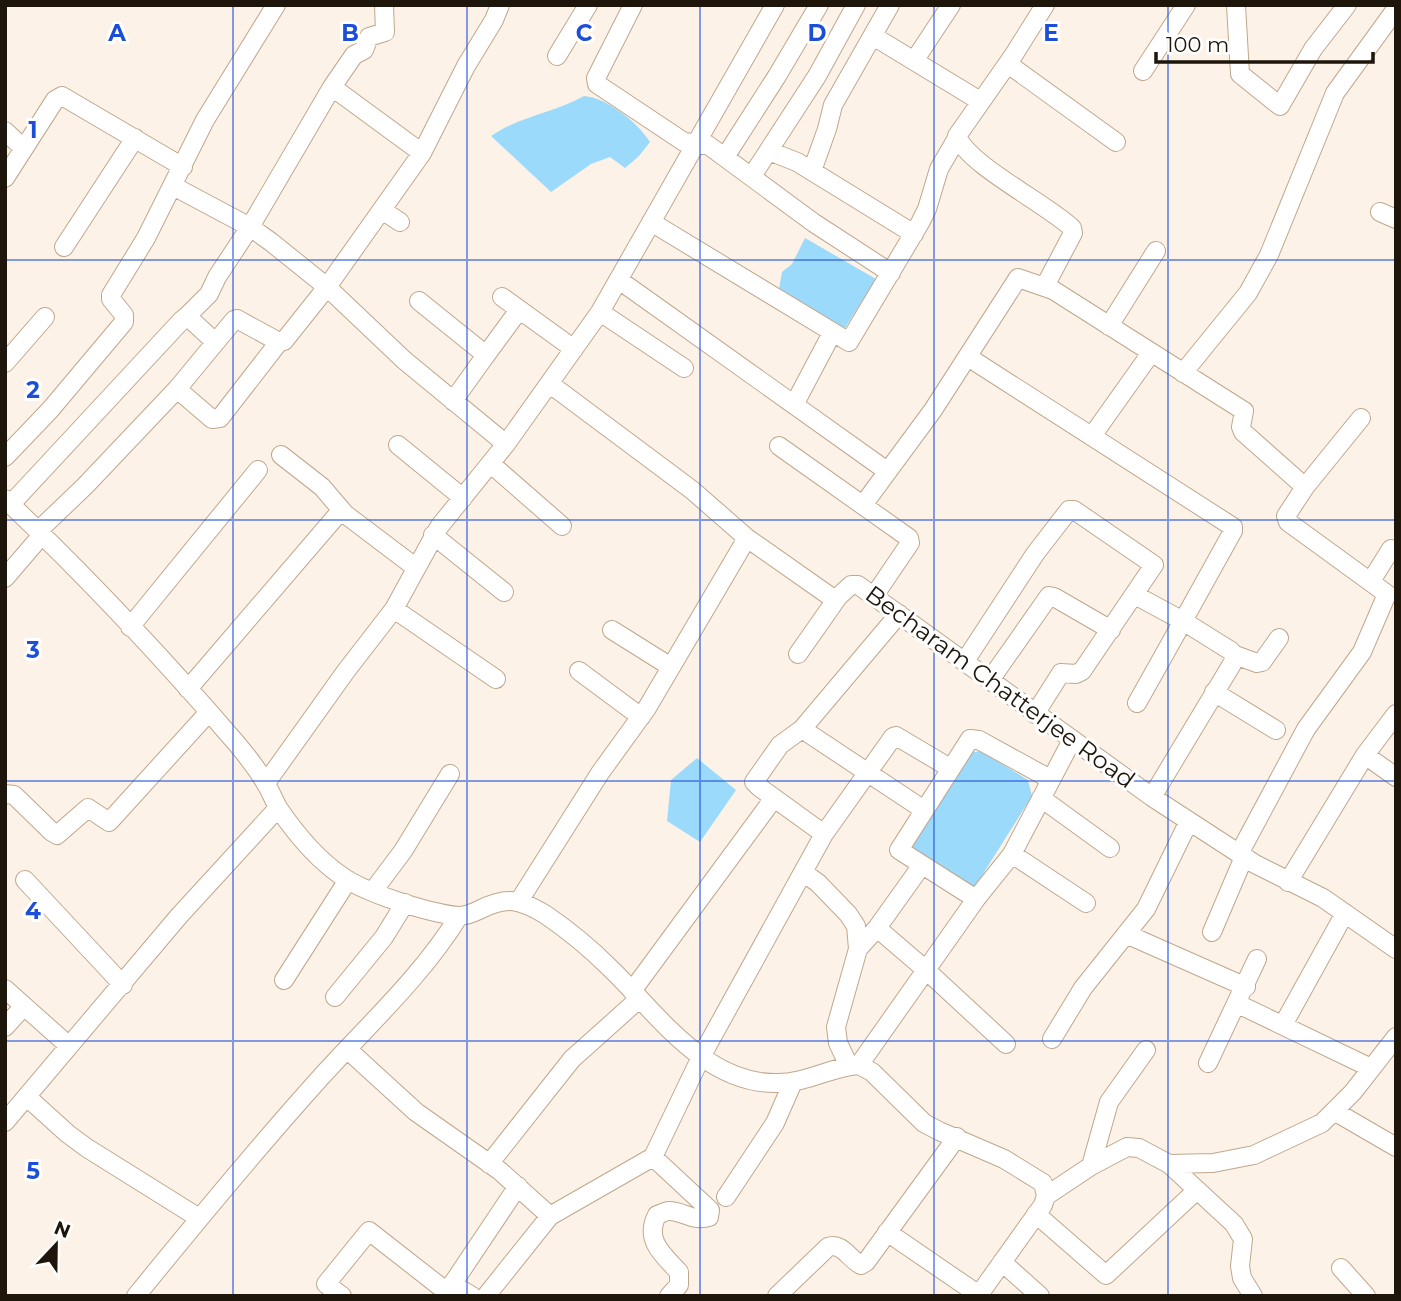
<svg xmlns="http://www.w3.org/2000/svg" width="1401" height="1301" font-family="Montserrat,sans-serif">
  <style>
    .water { fill: #9cdafc }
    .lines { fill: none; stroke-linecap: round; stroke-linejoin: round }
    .street-casing { stroke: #bfa78c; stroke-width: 20 }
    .street { stroke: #fff; stroke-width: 18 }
    .grid { fill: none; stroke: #1d4ed8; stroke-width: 2; stroke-opacity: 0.55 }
    .labels { text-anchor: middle; stroke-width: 6; stroke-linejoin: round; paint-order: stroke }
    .street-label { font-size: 24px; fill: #1e160b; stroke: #fff }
    .grid-label { font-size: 23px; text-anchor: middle; font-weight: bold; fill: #1d4ed8; stroke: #fff; stroke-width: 6; stroke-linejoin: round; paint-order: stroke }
  </style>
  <rect width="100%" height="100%" fill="#fdf2e7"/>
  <path class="water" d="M584,96C608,98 638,123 650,142L639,156L625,168L610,157L591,164L551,192L491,136C520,116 554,113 584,96Z
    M805,238L876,279L843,331L779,289L782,272L792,264Z
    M981,751L1028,780L1032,796L971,893L907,850L967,753Z
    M697,758L736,790L700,842L667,821L671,780Z"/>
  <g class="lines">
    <g class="street-casing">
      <path id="street" d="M633,5L596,78L597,84L684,142L708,145L814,223L891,273
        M1236,5L1240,74L1280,106L1313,49L1347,5
        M873,36L980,101
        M557,56L588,5
        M914,61L951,5
        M1008,64L1116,142
        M1143,71L1186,5
        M332,87L354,55L364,50L369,37L385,32L384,5
        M5,131L23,148
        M769,151L797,162L914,234
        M725,157L777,76L819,5
        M812,171L827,129L833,105L890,5
        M752,176L817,76L856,5
        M5,178L55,100L62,96L183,167
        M173,186L250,227L271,242L327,287L404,360L506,444
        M382,210L400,222
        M1380,212L1396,219
        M651,222L849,342L920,223L927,209L939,169L957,138
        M64,247L135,138
        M619,280L887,471
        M1045,286L1073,233L1072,228C1047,204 968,165 957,136L1013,56L1045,5
        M502,297L574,349
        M419,301L486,355L519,310
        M600,312L684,368
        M187,316L209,294L217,277L250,227L332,87L422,153
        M1109,326L1156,251
        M968,357L1233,527V531L1183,621L1231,651L1235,659L1152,797
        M5,363L45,317
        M1183,373L1248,293L1269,255L1335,93L1396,9
        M550,384L692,490L747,538L831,597H838L851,585H858L1152,797L1255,864L1323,898L1396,949
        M177,389L212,419L220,418L279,342
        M453,401L486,355
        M795,403L832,333
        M1092,436L1151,353
        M398,445L463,498
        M779,446L909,538L910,543L874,596
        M281,455L322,487L345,514
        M5,457L50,410L124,322V315L111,299V295L146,238L205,120L276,5
        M491,464L562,526
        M1305,487L1361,418
        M5,499C86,576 164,659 237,744C247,756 258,770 266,784C271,792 274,801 279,809C296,834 318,860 343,877C368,894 429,913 458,916C466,916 473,913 479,910C507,896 520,899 546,915C568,930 591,949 610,968C657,1013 705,1085 778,1083C806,1083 831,1067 859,1065L872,1072L924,1123L939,1131L1004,1159L1043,1183L1046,1196L1043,1205L978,1296
        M11,504L182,320L187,316L215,342
        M863,505L933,410L1018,278L1053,290L1244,411L1241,427L1243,432L1305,487L1286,516L1288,522L1387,594L1362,652L1306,729L1239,854
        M38,531L85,486L177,389L234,320L237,319L279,342L284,341L327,287L422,153L466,66L494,20L500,5
        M433,535L504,592
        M5,578L41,536
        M1371,581L1391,549
        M1135,595L1183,621L1137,703
        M394,609L496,679
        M130,627L258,470
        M612,630L671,667
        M798,654L838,597
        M1235,655L1257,663L1262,662L1279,638
        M965,661L1035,554L1069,510H1074L1154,565L1082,671L1076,674L1061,673L1035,714
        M579,671L641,717
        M990,680L1049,596L1054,597L1111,630
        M188,689L338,514H345L415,567
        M1214,692L1276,730
        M802,729L924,810
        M1365,755L1396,777
        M266,783L346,671L394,609L439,527L506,444L600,312L775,5
        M5,794L14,795L52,832L57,835L88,808L109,822L209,712
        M1041,798L1110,848
        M824,834L893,737L896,736L950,768
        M1012,854L1086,903
        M804,873L818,883L848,914L856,926L858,949L836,1027L838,1043L849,1066
        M25,880L123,985
        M1288,882L1365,755L1396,714
        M373,891L403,851L450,774
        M976,899L899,850L970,739L979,740L1050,779
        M519,901L600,773L647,708L747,538
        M877,928L922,865
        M1212,932L1244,857
        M1126,934L1246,987
        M858,949L877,928L926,970L859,1065
        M284,980L348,880
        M5,989L69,1046
        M632,991L774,798
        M335,997L384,937L405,903
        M1238,1004L1371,1068
        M1283,1025L1345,913
        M5,1027L24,1006
        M1052,1039L1083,988L1146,909L1189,821
        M1006,1044L926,970L976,899L1012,854L1072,740
        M347,1049L416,1112L500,1171L550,1216
        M1208,1063L1257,959
        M27,1097L68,1134L87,1148L199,1218
        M1334,1111L1396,1147
        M5,1122L179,916L278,808
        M653,1157L701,1057L824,834L759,787L754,782L780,745L802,729L899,614
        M489,1164L572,1059L639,999
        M1169,1164L1234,1224L1243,1239L1240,1266L1242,1278L1253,1296
        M1091,1166L1127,1147L1139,1148L1169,1164L1213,1163L1254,1155L1322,1123L1353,1092L1396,1037
        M1046,1196L1091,1166L1109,1102L1146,1050
        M726,1197L775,1123L793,1082
        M1036,1214L1106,1275L1197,1190
        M887,1232L979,1295
        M1002,1262L1040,1296
        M1341,1268L1366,1296
        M452,1284L472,1296
        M136,1296C196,1222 257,1148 321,1077C369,1024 422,976 459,916
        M342,1296L326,1284L369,1231L447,1292L518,1186
        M486,1296L550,1216L653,1157L710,1210L709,1217C693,1222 683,1211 669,1211C665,1211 661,1214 657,1215C644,1240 663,1255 679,1272V1285L669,1296
        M777,1296L828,1247C842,1242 849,1259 861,1265L866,1262L957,1137"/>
    </g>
    <use href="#street" class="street"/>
  </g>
  <path class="grid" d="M233,5V1296M467,5V1296M700,5V1296M934,5V1296M1168,5V1296M5,260H1396M5,520H1396M5,781H1396M5,1041H1396"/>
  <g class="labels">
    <g class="street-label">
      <text transform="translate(1000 687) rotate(36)" y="8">Becharam Chatterjee Road</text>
    </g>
  </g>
  <g class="grid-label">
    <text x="117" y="41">A</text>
    <text x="350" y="41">B</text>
    <text x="584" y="41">C</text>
    <text x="817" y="41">D</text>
    <text x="1051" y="41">E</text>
    <text x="33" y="138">1</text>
    <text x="33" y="398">2</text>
    <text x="33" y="658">3</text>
    <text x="33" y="919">4</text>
    <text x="33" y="1179">5</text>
  </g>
  <rect width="1401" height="1301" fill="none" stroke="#1e160b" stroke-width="14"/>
  <g transform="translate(56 1245) rotate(22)" stroke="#ffffff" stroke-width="5" paint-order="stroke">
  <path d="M0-5L12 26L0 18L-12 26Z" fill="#1e160b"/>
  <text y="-10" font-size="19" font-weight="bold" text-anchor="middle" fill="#1e160b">N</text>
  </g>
  <path d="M1156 52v10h217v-10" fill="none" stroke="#1e160b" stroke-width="3.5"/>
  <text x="1166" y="52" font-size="21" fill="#1e160b" stroke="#ffffff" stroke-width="5" paint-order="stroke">100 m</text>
</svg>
